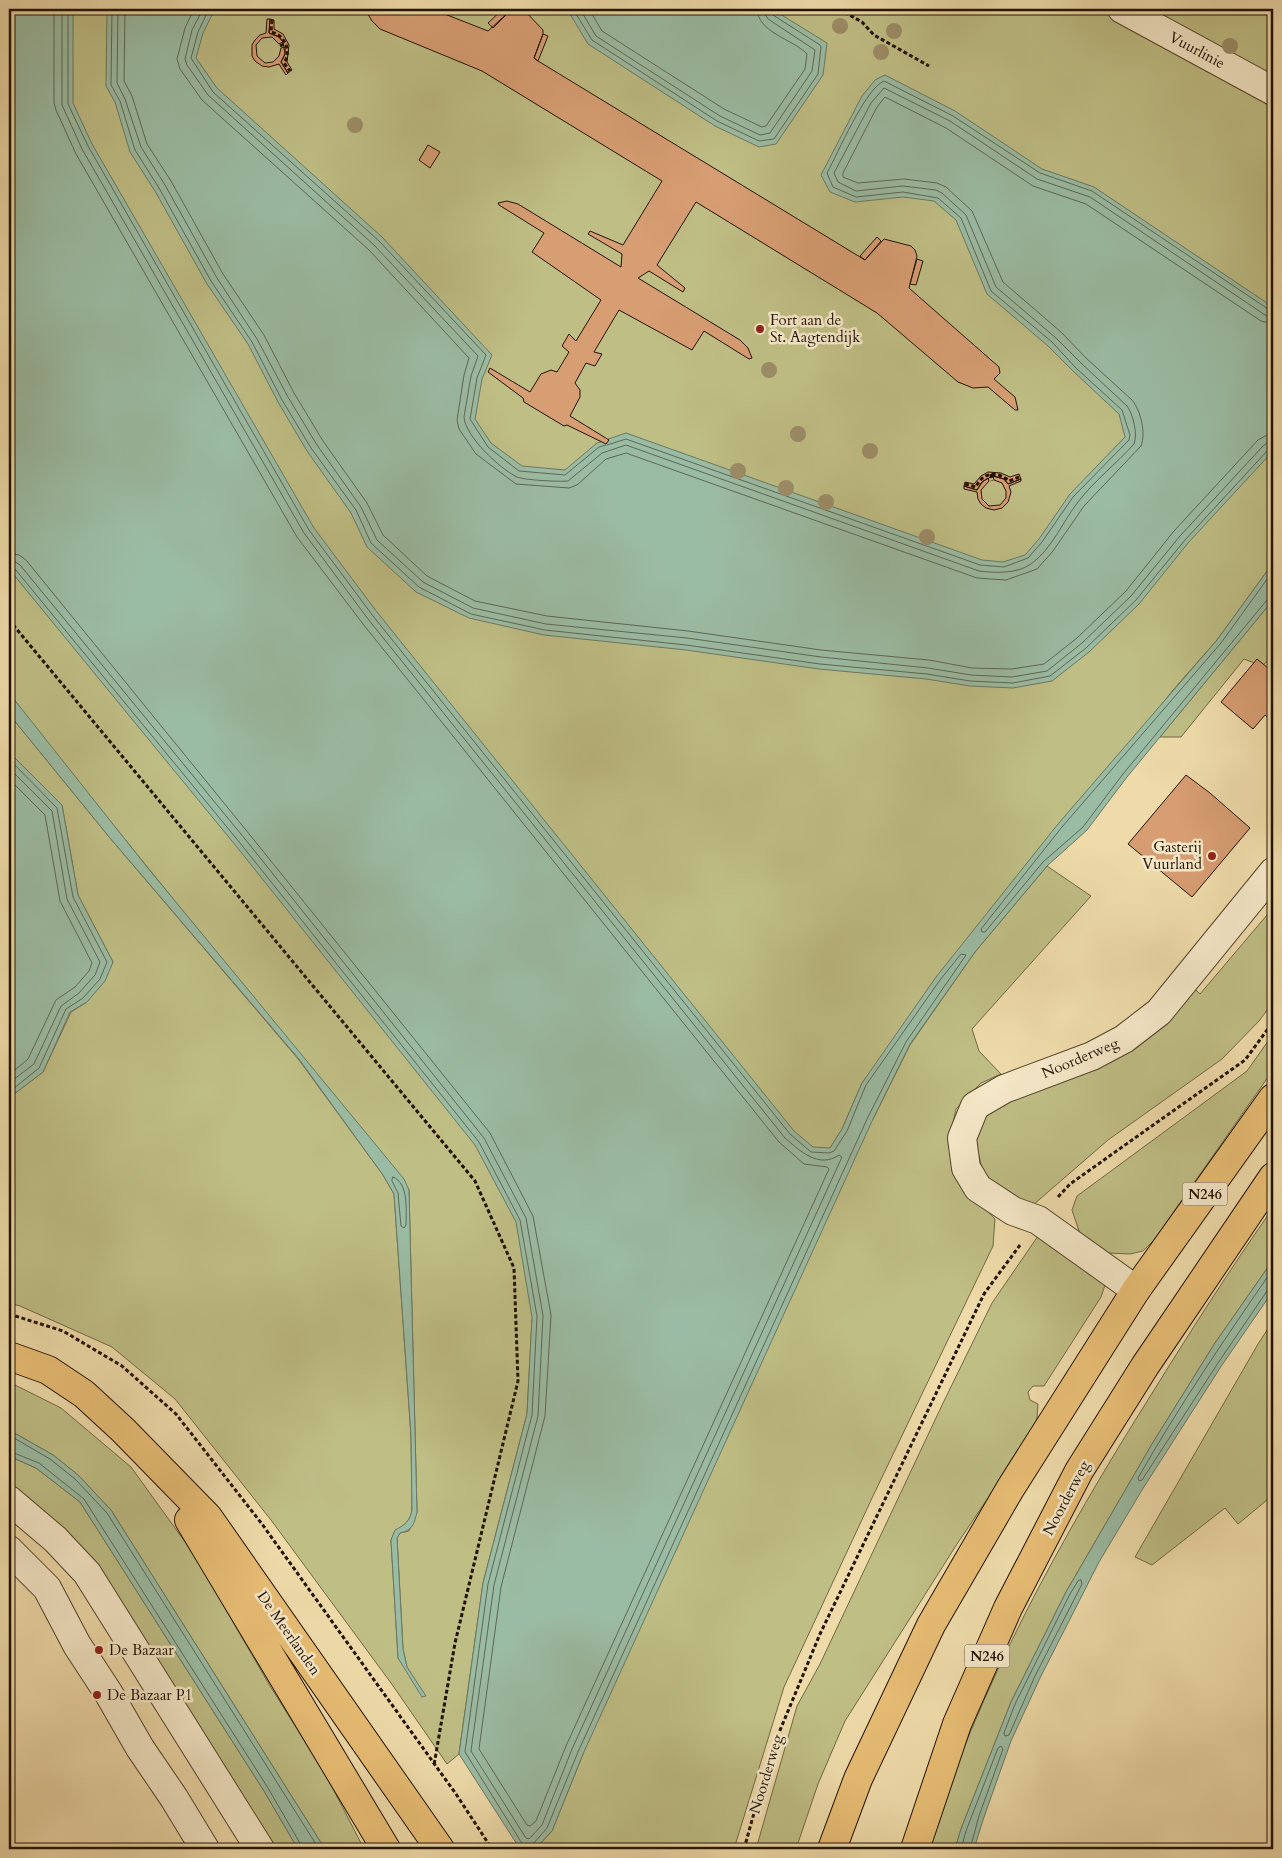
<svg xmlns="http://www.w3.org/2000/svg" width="1282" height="1858" font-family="Cardo,serif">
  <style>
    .green { fill: #bfbe85; stroke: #706844 }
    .water { fill: #9bbca4; stroke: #6a7864 }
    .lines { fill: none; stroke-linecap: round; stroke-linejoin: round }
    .shore { stroke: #5e6754; stroke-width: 1 }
    .building { fill: #d79d73; stroke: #211204 }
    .minor-casing { stroke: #54442e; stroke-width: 30 }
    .major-casing { stroke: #211204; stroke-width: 30 }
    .path { stroke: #211204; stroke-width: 3; stroke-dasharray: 4 2.5; stroke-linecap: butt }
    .minor { stroke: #f5e8c8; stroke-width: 28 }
    .major { stroke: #e8be75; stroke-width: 28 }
    .tree { fill: #9c8d67 }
    .poi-dot { fill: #8f2418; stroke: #f5e8c8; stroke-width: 2 }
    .labels { text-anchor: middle; stroke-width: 5; stroke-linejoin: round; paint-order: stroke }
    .shield { fill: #f5e8c8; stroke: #61523f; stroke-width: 1 }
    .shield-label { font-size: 14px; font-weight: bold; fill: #211204 }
    .street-label { font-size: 15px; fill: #211204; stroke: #f5e8c8 }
    .poi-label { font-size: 15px; fill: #211204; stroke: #f5e8c8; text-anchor: start }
  </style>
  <rect width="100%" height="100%" fill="#efdbaa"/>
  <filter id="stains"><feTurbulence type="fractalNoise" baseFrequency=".004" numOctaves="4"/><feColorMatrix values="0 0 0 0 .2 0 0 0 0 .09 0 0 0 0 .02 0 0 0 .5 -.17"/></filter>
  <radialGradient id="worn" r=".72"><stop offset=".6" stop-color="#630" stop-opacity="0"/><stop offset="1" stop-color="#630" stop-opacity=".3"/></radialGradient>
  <path class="green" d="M9,9H1273V563L1217,640L1173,690L862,1083L842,1129L830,1148L873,1119L910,1045L975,952L1047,866L1091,896L972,1029L979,1051L1001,1074L981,1083L956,1109L949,1141L963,1185L995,1219L993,1246L873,1496L784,1687L734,1849H535L552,1831L583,1754L532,1320L527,1414L483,1583L459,1754L447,1764L391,1683L271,1520L175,1399L112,1347L20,1306L9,1303V1095L14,1094L43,1072L71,1012L87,1002L113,962L78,895L62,805L9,752V714L110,838L299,1060L383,1175L394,1194L411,1435L412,1510C410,1522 404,1525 395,1531L391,1540L392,1557L398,1657L425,1696L407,1667L403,1649L397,1538L400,1533L409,1531L417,1512L409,1190L38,732L9,693Z
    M1273,600V656L1262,666L1244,659L1181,737H1160Z
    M1273,908V1002L1259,1021L1222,1059L1108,1140L1033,1205L1005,1193L983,1172L975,1140L983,1117L1191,985L1200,994Z
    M1273,1034V1070L1154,1240L1143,1251L1130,1254L1109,1253L1080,1234L1072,1210L1077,1196L1247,1071Z
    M1273,1208V1260L1215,1343L1152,1444L1066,1592L1011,1702L961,1829L955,1849H928C978,1687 1061,1538 1151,1395C1190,1332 1230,1269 1273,1208Z
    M1038,1236L1101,1275L1105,1285L1101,1297L1044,1386H1033L1028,1392L1030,1400L1038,1404L1037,1418L1033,1431L957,1544L845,1721L818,1784L796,1849H756L797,1706L820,1664L944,1401L992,1303Z
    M1273,1321V1495L1238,1524L1225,1508L1152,1565L1135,1557L1258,1344Z
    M9,1382L61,1408L131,1467L193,1553L270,1686L325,1773L364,1849H325L111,1510L78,1475L53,1455L9,1430Z
    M9,1456L36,1468L80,1502L264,1791L298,1849H267L171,1690L9,1490Z"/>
  <path class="water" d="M9,9H73V103L92,144L314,528L377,612L794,1131L813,1147L830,1148L842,1129L862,1083L936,977L1058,824L1217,640L1273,563V600L1127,777L1087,830L1047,866L975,952L910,1044L873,1119L583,1754L552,1831L535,1849H520L459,1754L483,1583L527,1414L532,1317L516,1222L475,1145L236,846L9,569Z
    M107,9H215L203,33L196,58L217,88L382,237L492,355L482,379L475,419L491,443L522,466L565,470L597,443L626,433L982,560L1003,562L1025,555L1039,539L1070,494L1125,437L1119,414L1073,371L1048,346L987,294L956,220L934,201L903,197L855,202L830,192L821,175L862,96L875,80L885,75L955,111L1042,169L1094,187L1273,307V451L1188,543L1139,604L1089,652L1052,681L1013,688L970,686L926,679L819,669L686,650L544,635L469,618L416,592L367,547L351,513L307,451L278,402L248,344L207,284L155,191L130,152L115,102L106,86Z
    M567,9H772L827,43L823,75L776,144L759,147L715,126L588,44Z
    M9,693L147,867L404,1179L409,1190L417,1512C414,1524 413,1530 400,1533L397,1538L403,1649L407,1667L426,1696L422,1697L398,1658L392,1557L391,1540L395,1530C405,1525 410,1521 412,1510L411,1435L394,1194L383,1175L299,1059L110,838L9,714Z
    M9,752L62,805L78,895L113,962L105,981L87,1002L70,1012L43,1072L14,1094L9,1095Z
    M1273,1260V1291L1222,1365L1142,1490L1099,1562L1040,1678L1011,1741L984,1817L974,1849H955L961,1829L1011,1702L1066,1592L1152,1444L1215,1343Z
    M9,1430L53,1455L78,1475L111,1510L325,1849H298L264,1791L80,1502L36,1468L9,1456Z"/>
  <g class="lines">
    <path class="shore" d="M68,9V104L88,146L309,530L373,616L790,1134L811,1152L829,1153L834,1151L847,1131L866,1085L940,980L961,954L966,955L906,1042L868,1117L578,1752L547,1828L533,1844L532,1849
      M112,9L111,85L120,101L135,150L159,188L211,281L252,342L282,400L311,448L356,510L371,543L419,587L471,614L545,630L686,645L820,664L927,674L970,681L1013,683L1050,676L1086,648L1136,600L1185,540L1268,450L1273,448
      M118,9L117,83L125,99L141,147L165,185L217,278L257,339L288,397L317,445L361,507L377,540L423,582L473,608L546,624L687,638L821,657L928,668L971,675L1012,677L1047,671L1082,643L1131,596L1180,536L1263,446L1267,443L1273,442
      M125,9L124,81L132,96L147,144L171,181L223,274L264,335L294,393L323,441L367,503L383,535L427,576L475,601L547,616L688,631L821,650L929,660L972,668L1012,669L1044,664L1077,638L1126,591L1174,531L1258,440L1265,436L1273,435
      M194,9L185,28L177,59L180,69L202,100L369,250L469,358L464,375L457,420L459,429L476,454L516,484L569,488L577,485L606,459L626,453L977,578L1006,580L1037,569L1053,551L1084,506L1141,446C1146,433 1141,411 1132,400L1086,358L1061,332L1003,282L972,211L946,187L937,183L904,179L858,183L843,177V173L877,107L885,97L946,128L1033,186L1086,204L1261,321L1273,324
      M203,9L192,30L185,59L187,65L208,95L374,245L478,356L471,376L464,417C465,436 500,469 517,477C524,480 559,482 568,481L602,453L626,445L979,571C995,573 1017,574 1031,564C1052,549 1063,521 1078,502C1094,481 1116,464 1134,444C1138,434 1133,414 1127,406L1081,363L1056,338L996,287L966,215L942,193L936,190L903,186L856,191L838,182L834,173L871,103L884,88L950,121L1037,179L1090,197L1265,315L1273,317
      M209,9L198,32L191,58L213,92L379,241L486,355L477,378L470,419L488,447L519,471L565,475L599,447L606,445
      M573,9L592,40L717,121L759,141L774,139L818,74L821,47L820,45L773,15L770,9
      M580,9L596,36L720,116L760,135L770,133L812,71L815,50L768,19L765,14L764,9
      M589,9L602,31L724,109L762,127L766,126L805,69L807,54C793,39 758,33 757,9
      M607,445L626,439L980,565L1004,567L1028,558L1042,542L1073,497L1129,440L1130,435L1122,410L1076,368L1052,342L991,291L961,218L938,198L903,192L856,197L833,187L827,173C838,153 865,89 884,81L953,116L1040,173L1092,191L1268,309L1273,310
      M9,553L19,555L26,560L250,835L490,1133L533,1216L551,1315L545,1416L501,1587L479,1749L527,1825L530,1826L536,1821L566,1746L829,1169L827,1167L804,1164L779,1142L363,624L297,537L76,154L56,110L54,103V9
      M9,560L14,561L20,565L245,839L484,1138L526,1218L543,1316L538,1416L494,1585L471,1751L526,1838L529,1839L542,1825L572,1749L842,1157L839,1155C819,1169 800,1151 785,1138L368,619L304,533L82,149L62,105V9
      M9,566L15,569L240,843L479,1142L520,1220L537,1316L532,1415L488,1584L465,1752L523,1845L524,1849
      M1273,571L1221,643L1062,827L981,929L982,932H985L1043,862L1083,827L1123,774L1267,600L1273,598
      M9,759L57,808L73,897L107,962L100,979L83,998L66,1009L39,1068L13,1089L9,1090
      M9,768L52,811L67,899L100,962L95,975L79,993L61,1006L34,1064L9,1083
      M9,779L45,815L60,901L92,963L89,971L75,987L56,1000L28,1059L9,1075
      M393,1177C409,1183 406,1211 406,1225L404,1228L401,1226L398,1193L392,1181Z
      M1273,1269C1226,1337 1179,1406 1138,1478L1139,1481L1142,1480L1218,1363L1267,1291L1273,1289
      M9,1435L50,1459L75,1479L107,1513L319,1849
      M9,1451L39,1463L84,1499L268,1788L301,1845L302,1849
      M1081,1580L1082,1584L1035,1676L1009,1735L1005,1736L1004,1733L1015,1704L1070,1594L1078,1581Z
      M961,1849L966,1831L998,1748L1001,1746L1003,1749L979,1816L970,1849"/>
  </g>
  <path class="building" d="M365,9H432L488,31L512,9H523L543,30V34L534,58L538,61L865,260L884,239L911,246L915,250L917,256L909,288L999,367L1000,373L994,379L1015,397L1018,410H1015L988,387L973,388L958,382L877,313L696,202L657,265L685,288L683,292L649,271L638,278L740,340L748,348L752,358L749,359L704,331L692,350L619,310L594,352L602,354L595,366L586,363L575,383L580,390V397L570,416L609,440L606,444L567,425L564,426L524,402L523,398L488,372L490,368L530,392L541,374L551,370L557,372L569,352L562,346L569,334L576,341L601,300L532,252L544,233L499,205L498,203L507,201L518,204L621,267L622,254L588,234L590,231L623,245L662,181L482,71L380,29L372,21Z
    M503,9H509L510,11L493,28L488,23Z
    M267,19H270L269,33L279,37L283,42L279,44L272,37L262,38L256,45L257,56L265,63L273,62L279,56L281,48L285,47V54L281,62L288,73L286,75L279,64L269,67L262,66L255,61L252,56V45L255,40L260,35L266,33Z
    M270,19L274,20V29L283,34L289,45L287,62L292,70L288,73L281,62L285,54L283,42L279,37L269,33Z
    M543,34L548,36L538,61L534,58Z
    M428,145L440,152L430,168L419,160Z
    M877,237L881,241L865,260L860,256Z
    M917,259L923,261L916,285L910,284Z
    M988,472L1001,473L1010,477L1019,474L1021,479L1008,484L1004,479L993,476L983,481L977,490L964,486L965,482L974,484L981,476Z
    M993,476L1004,479L1008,484L1021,479V481L1009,486L1011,492L1008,502L1002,508L994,510L986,508L981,504L978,499L977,492L964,489V486L977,490L981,483L988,478L989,481L981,490L982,499L989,506L1000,505L1006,498V491L1002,483L994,480Z
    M1257,659L1273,672V722L1265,715L1253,729L1221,702Z
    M1186,775L1210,793L1250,828L1192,897L1128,844Z"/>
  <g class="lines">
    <g class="minor-casing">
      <path id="minor" d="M1122,9L1273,91
        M1136,1290L1038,1220L1013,1211L978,1188L966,1168L962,1138L975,1106L1004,1089L1092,1056L1124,1039L1159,1012L1273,872
        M9,1500L55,1539L87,1573L260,1849
        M9,1550L47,1588L77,1645L109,1694L140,1748L174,1798L205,1849"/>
    </g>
    <g class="major-casing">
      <path id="major" d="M9,1356L48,1370L84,1394L123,1430L208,1517L440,1849
        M189,1520L386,1849
        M832,1849L858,1779L931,1625L1010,1489L1136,1290L1273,1098
        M915,1849L957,1724L1008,1608L1079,1471L1145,1366L1273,1177"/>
    </g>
    <path class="path" d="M839,9L862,22L874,35L929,66
      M272,20L271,32C285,35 292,51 284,63L290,71
      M280,46L284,44
      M991,474L992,481
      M965,484L976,487C982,472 998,471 1009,481L1019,477
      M9,620L475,1181L514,1268L518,1381L455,1643L434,1765
      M1058,1197L1070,1184L1245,1060L1273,1022
      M9,1314L63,1331L122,1366L176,1414L262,1524L456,1794L492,1849
      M744,1849L771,1752L820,1634L984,1294L1020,1245"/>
    <use href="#minor" class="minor"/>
    <use href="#major" class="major"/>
  </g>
  <g class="tree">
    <circle cx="840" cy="26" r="8"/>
    <circle cx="894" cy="31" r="8"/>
    <circle cx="1230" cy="46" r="8"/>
    <circle cx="881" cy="52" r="8"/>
    <circle cx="355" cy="125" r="8"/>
    <circle cx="769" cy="370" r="8"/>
    <circle cx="798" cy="434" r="8"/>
    <circle cx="870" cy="451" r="8"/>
    <circle cx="738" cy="471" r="8"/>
    <circle cx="786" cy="488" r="8"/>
    <circle cx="826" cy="502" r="8"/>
    <circle cx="927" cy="537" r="8"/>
  </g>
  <g class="poi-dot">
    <circle cx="760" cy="329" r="5"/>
    <circle cx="1212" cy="856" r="5"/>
    <circle cx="99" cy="1650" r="5"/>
    <circle cx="97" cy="1695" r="5"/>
  </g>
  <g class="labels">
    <g class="shield">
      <rect x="1182.5" y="1182.5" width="45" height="23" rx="4"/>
      <rect x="964.5" y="1644.5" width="45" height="23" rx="4"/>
    </g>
    <g class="shield-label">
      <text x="1205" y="1199">N246</text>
      <text x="987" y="1661">N246</text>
    </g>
    <g class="street-label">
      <text transform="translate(1197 50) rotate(28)" y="5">Vuurlinie</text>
      <text transform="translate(1080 1058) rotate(-23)" y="5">Noorderweg</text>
      <text transform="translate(1066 1498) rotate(-62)" y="5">Noorderweg</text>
      <text transform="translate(289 1633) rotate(55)" y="5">De Meerlanden</text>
      <text transform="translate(766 1774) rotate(-73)" y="5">Noorderweg</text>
    </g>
    <g class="poi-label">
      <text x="770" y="325">Fort aan de<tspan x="770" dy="17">St. Aagtendijk</tspan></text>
      <text x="1202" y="852" text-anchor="end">Gasterij<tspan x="1202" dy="17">Vuurland</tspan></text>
      <text x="109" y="1655">De Bazaar</text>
      <text x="107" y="1700">De Bazaar P1</text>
    </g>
  </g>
  <rect width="1282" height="1858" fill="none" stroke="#efdbaa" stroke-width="30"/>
  <rect x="10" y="10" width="1262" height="1838" fill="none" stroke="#211204" stroke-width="2.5"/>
  <rect x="15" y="15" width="1252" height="1828" fill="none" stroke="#211204"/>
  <rect width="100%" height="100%" filter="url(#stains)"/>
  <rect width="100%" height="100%" fill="url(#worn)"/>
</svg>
